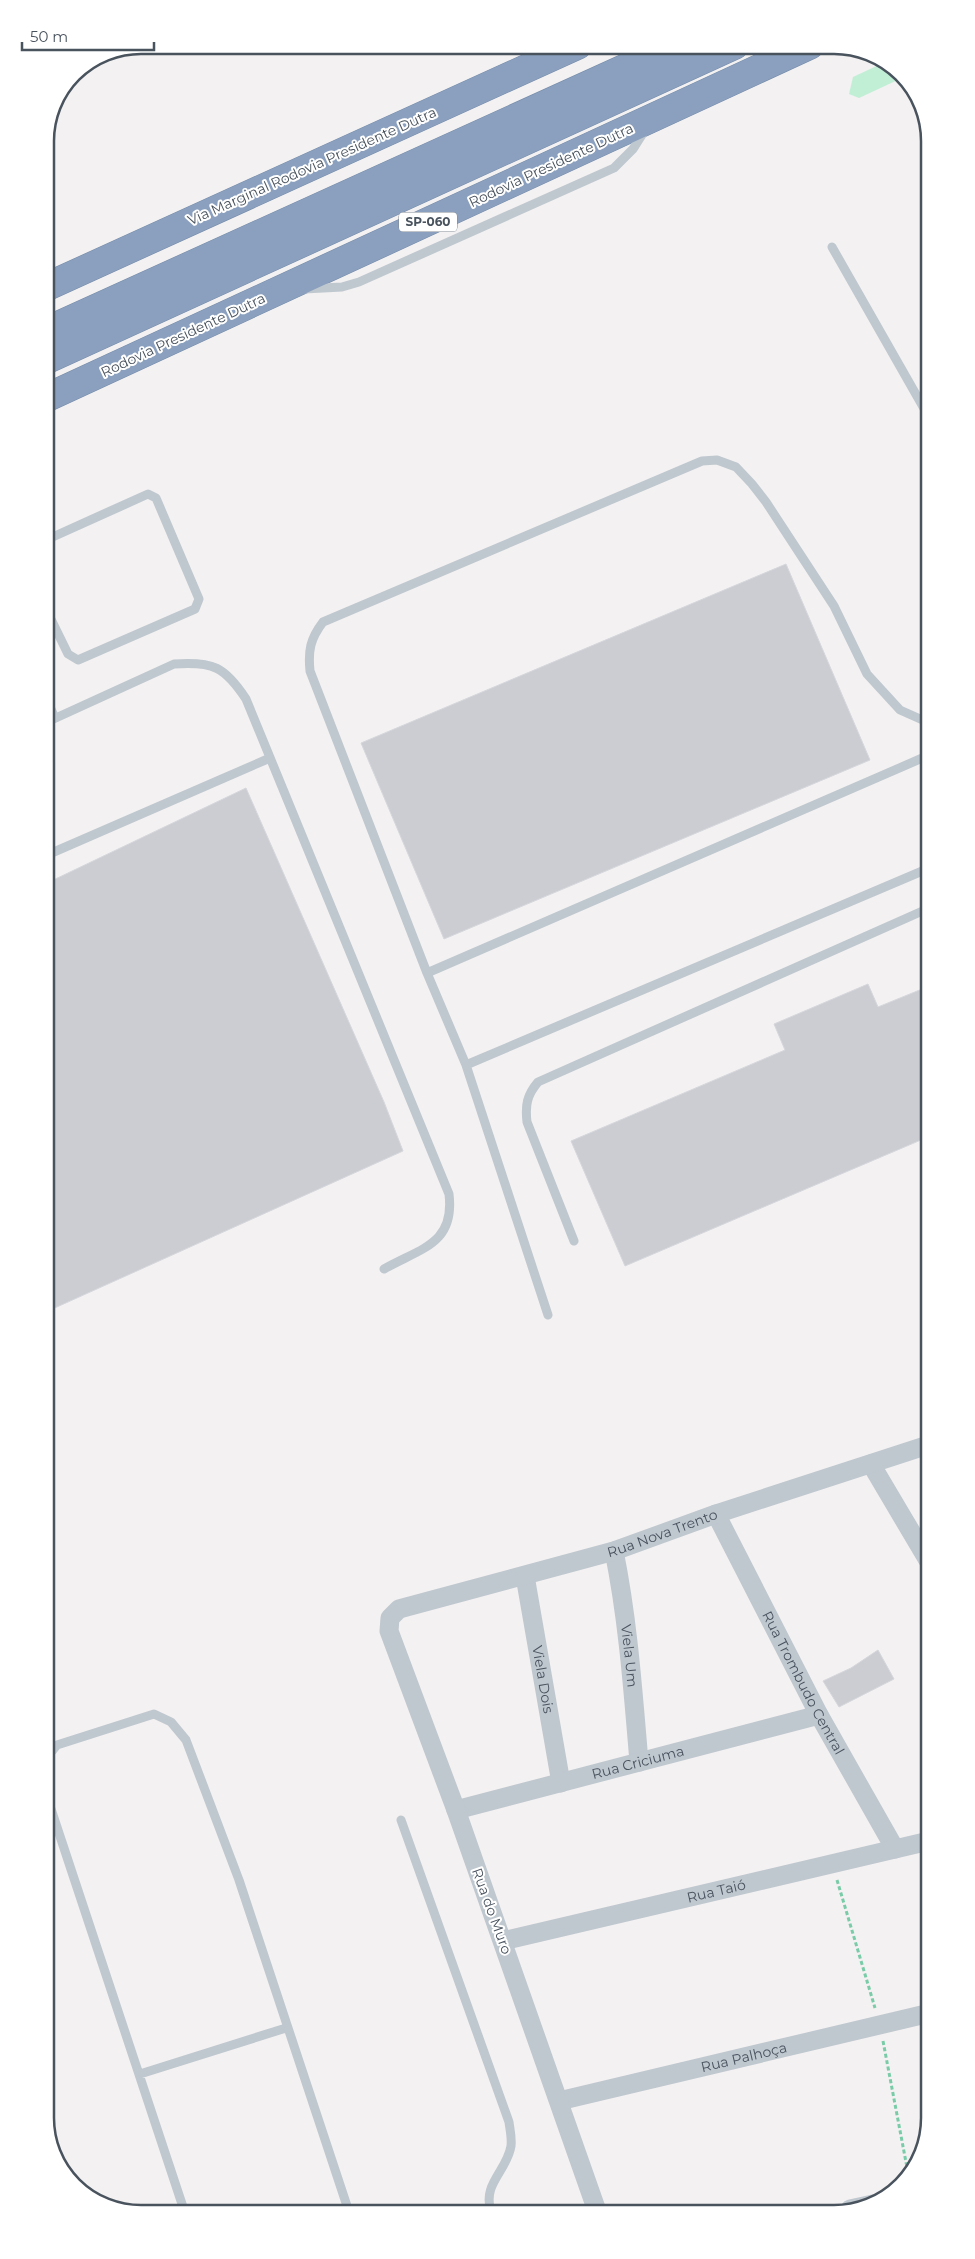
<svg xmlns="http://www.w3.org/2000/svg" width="975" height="2259" font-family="Montserrat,sans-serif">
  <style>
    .green { fill: #c1efd6 }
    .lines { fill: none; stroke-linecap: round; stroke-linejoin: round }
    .stream { stroke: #8fd2eb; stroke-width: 5 }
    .building { fill: #cbcdd3; stroke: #d5d7dc }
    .highway-casing { stroke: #758baa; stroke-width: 29 }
    .path { stroke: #7acca9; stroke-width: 3; stroke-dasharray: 4 2.5; stroke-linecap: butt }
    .lane { stroke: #bfc7cf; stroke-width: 9 }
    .street { stroke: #bfc7cf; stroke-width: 19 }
    .highway { stroke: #8aa0be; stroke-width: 28 }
    .labels { text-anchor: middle; stroke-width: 4; stroke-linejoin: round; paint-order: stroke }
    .shield { fill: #fff; stroke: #80878e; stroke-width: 1 }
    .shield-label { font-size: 12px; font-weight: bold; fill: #49535e }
    .street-label { font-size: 14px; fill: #49535e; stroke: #fff }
    .rim { fill: none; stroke: #49535e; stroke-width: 2.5 }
  </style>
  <rect width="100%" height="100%" fill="#f3f1f1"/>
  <path class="green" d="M885,62L893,65L902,78L859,98L849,94L853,77Z"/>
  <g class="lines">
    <path class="stream" d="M45,218L47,220"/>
  </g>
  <path class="building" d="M786,564L870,760L444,939L361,743Z
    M246,788L384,1102L403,1151L48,1311L47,883Z
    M868,984L878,1007L927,987L928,1137L625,1266L571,1141L785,1050L774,1024Z
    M878,1650L894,1679L839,1707L823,1681L851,1668Z"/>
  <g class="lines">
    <g class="highway-casing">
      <path id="highway" d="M46,287L578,45
        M46,331L676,45
        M46,360L735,45
        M46,398L810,45"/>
    </g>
    <path class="path" d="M837,1880L875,2008
      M883,2041L909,2178"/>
    <path class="lane" d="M832,247L926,412
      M304,289L342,287L359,282L614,168L633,149L645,130
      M46,540L148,494L156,498L199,599L195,609L78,660L68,654L46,609
      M47,700L55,718
      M47,722L174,664C213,661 225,667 246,699L449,1194C455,1244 421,1248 384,1269
      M47,855L270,758
      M427,973L927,756
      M466,1065L927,869
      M574,1241L527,1122C525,1105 527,1095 538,1082L927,909
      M548,1315L466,1065L427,973L310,671C308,651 310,639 323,622L702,461L717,460L736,467L752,484L766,502L834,606L867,674L900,710L927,722
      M49,1755L57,1745L154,1714L171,1722L186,1740L239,1880L349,2212
      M49,1803L185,2213
      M401,1820L509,2122C510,2130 512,2138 511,2146C507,2171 482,2184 491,2211
      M140,2074L286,2028"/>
    <g class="street">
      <path d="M871,1464L929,1562"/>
      <path id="s1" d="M716,1514L819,1715L895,1849"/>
      <path id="s2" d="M614,1551C628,1620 633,1691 639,1762"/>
      <path id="s3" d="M525,1576L561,1783"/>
      <path id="s4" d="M456,1810L819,1715"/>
      <path id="s5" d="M503,1941L929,1841"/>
      <path id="s6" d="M559,2101L930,2013"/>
      <path d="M850,2209L873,2204"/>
      <path id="s7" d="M597,2211L456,1810L389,1631L390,1618L399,1609L614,1551L716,1514L928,1445"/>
    </g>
    <use href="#highway" class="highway"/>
  </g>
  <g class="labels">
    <rect class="shield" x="399" y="212.5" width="58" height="19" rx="4"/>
    <g class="shield-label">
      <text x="428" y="226">SP-060</text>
    </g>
    <g class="street-label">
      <text transform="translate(551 165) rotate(-25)" y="5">Rodovia Presidente Dutra</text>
      <text transform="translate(312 166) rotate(-24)" y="5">Via Marginal Rodovia Presidente Dutra</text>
      <text transform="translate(183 335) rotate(-25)" y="5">Rodovia Presidente Dutra</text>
      <text dy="5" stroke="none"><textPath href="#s7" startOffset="916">Rua Nova Trento</textPath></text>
      <text dy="5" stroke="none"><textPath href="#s2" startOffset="106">Viela Um</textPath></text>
      <text dy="5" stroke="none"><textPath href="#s3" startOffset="105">Viela Dois</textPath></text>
      <text dy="5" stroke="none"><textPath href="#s1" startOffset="190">Rua Trombudo Central</textPath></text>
      <text dy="5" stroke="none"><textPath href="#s4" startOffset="188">Rua Criciuma</textPath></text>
      <text dy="5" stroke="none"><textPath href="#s5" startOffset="219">Rua Taió</textPath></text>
      <text transform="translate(492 1911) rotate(70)" y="5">Rua do Muro</text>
      <text dy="5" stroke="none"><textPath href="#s6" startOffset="190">Rua Palhoça</textPath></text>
    </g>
  </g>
  <path d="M0 0H975V2259H0ZM141 54H834A87 87 0 0 1 921 141V2118A87 87 0 0 1 834 2205H141A87 87 0 0 1 54 2118V141A87 87 0 0 1 141 54Z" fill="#fff" fill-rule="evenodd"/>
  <path class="rim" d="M141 54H834A87 87 0 0 1 921 141V2118A87 87 0 0 1 834 2205H141A87 87 0 0 1 54 2118V141A87 87 0 0 1 141 54Z"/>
  <path d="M22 42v8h132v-8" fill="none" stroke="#49535e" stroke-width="2.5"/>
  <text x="30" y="42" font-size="15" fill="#49535e" stroke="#ffffff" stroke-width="4" paint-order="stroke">50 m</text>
</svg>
